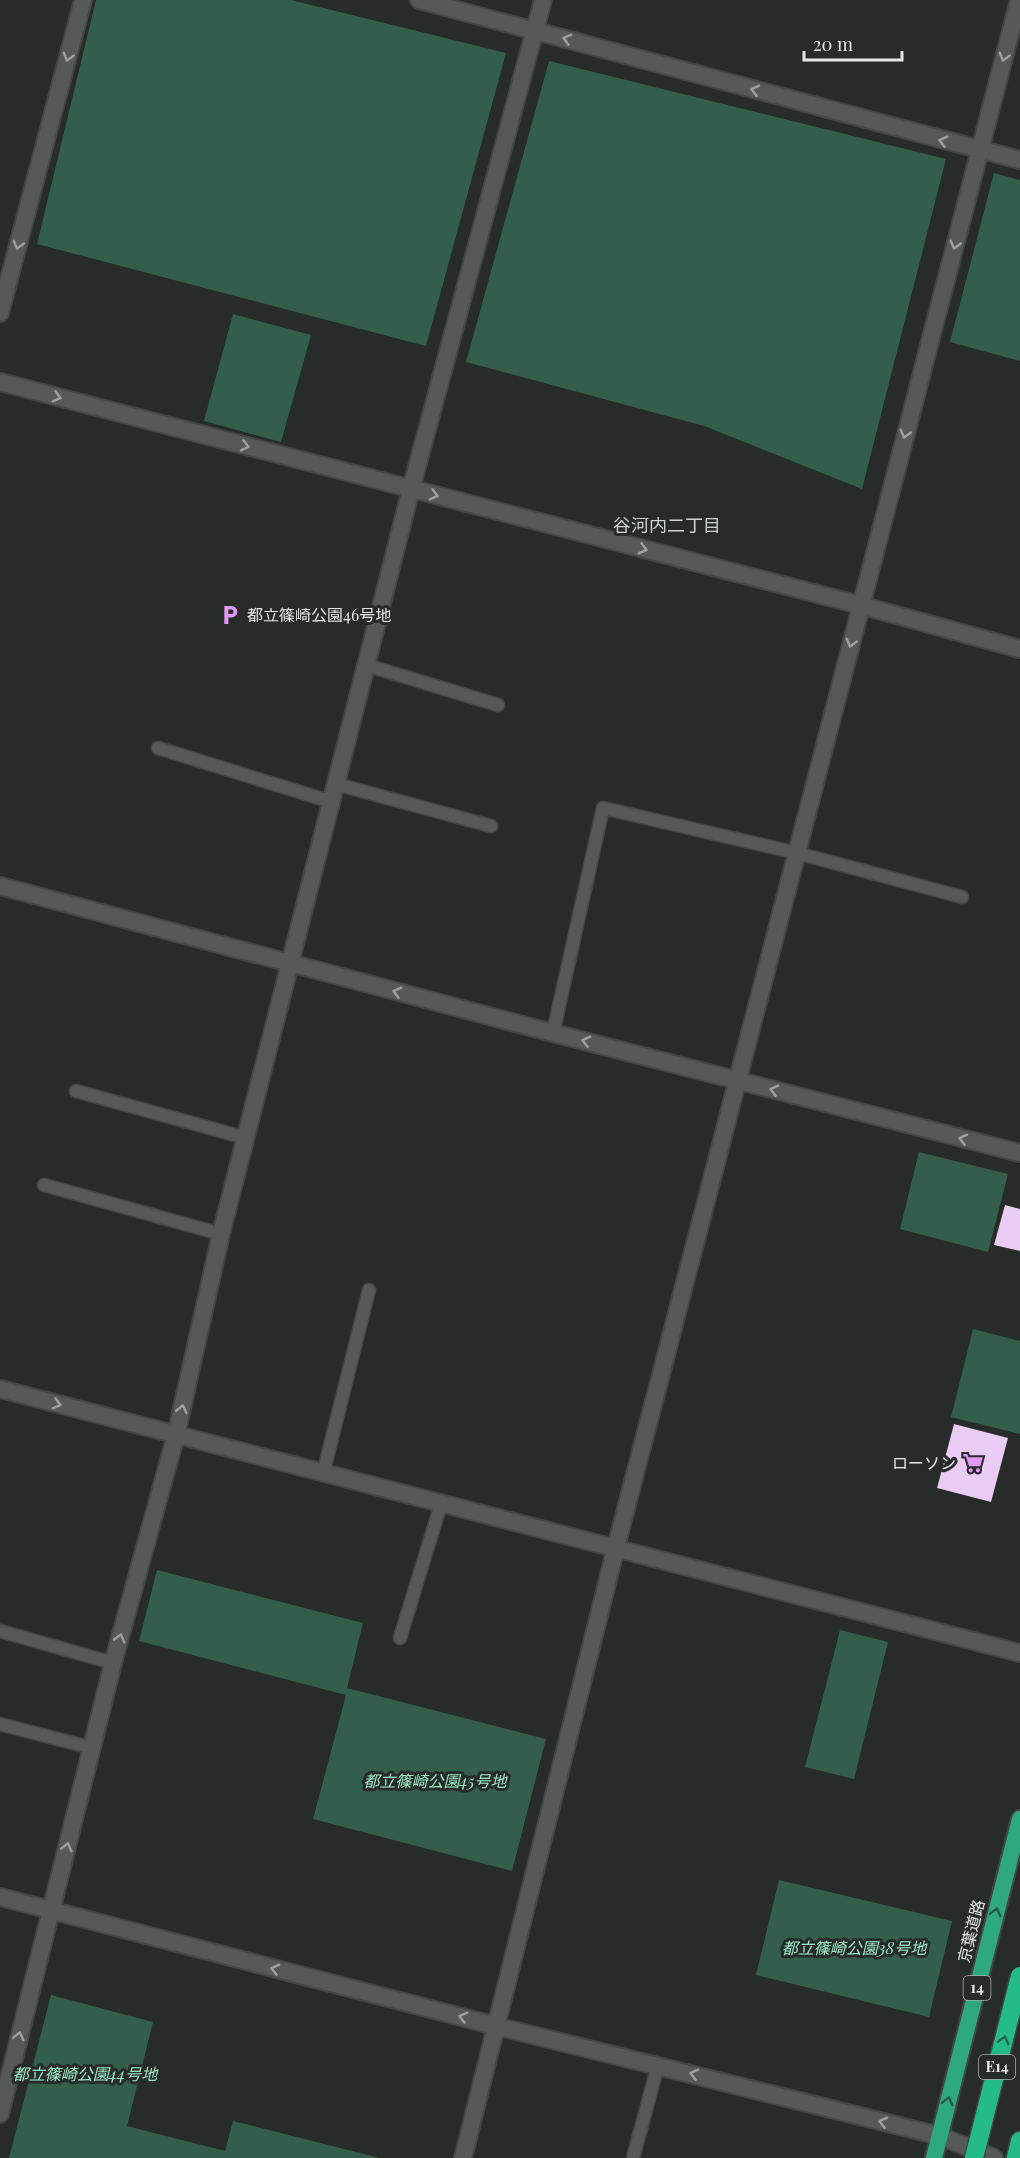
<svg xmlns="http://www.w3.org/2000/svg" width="1020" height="2158" font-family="'Playfair Display','Noto Sans JP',serif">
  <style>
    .green { fill: #335e4b }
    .building { fill: #e9cbf3 }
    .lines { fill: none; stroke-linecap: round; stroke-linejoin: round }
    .service-casing { stroke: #434745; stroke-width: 15 }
    .minor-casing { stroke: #434745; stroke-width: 20 }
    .trunk-casing { stroke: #434745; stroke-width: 20 }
    .motorway-casing { stroke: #434745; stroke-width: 21 }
    .service { stroke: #555a57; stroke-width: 12 }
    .minor { stroke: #555a57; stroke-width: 16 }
    .trunk { stroke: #2ea87f; stroke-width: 16 }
    .motorway { stroke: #25bb89; stroke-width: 18 }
    .motorway-bridge-casing { stroke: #434745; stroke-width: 21; stroke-linecap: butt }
    .motorway-bridge { stroke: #25bb89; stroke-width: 18 }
    .oneway { stroke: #9da19f }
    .oneway2 { stroke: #295747 }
    .oneway3 { stroke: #26654f }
    .labels { text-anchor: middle; stroke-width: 6; stroke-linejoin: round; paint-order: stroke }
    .shield { fill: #272b29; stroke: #acafae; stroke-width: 1.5 }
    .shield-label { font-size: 15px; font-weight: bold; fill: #e5e8e7 }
    .poi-label { font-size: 16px; fill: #e5e8e7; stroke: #272b29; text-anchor: start }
    .park-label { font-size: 16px; font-style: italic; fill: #9beac6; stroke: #272b29 }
    .street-label { font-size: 16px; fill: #e5e8e7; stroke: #272b29 }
    .neighbourhood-label { font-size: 18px; fill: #cdd3d0; stroke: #272b29 }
  </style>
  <rect width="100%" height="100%" fill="#272b29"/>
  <path class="green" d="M96,0H291L506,53L426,346L37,244Z
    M549,61L946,159L862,489L704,426L466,362Z
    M994,173L1020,180V361L950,342Z
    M233,314L311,335L281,442L204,421Z
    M919,1152L1008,1174L988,1252L900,1229Z
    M973,1329L1020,1341V1434L951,1417Z
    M157,1570L363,1623L347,1688L546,1739L512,1871L313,1819L346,1695L139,1641Z
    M840,1630L888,1642L854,1779L805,1767Z
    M779,1880L952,1921L929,2017L756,1975Z
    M51,1995L153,2022L127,2126L225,2151L233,2121L380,2158H9Z"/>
  <path class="building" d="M1005,1205L1020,1209V1251L994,1245Z
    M954,1424L1008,1438L991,1502L937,1488Z"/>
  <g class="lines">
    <g class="service-casing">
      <path id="service" d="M366,665L498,705
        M158,748L332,802
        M336,784L491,826
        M553,1033L603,808L797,853L962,897
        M76,1091L246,1138
        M44,1185L221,1234
        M323,1474L369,1290
        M0,1631L113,1663
        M400,1638L441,1504
        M0,1724L92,1748
        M633,2158L658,2065"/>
    </g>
    <g class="minor-casing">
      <path id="minor" d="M419,0L1020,160
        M0,313L83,0
        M0,382L860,605L1020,649
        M0,886L553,1033L1020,1153
        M0,1389C340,1478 680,1564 1020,1653
        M0,1897L496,2026L940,2136L994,2158
        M0,2114L113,1663L176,1435L221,1234L411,489L543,0
        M463,2158L616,1547L1019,0"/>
    </g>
    <g class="trunk-casing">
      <path id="trunk" d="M934,2158L1020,1819"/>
    </g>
    <g class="motorway-casing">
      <path id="motorway" d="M1016,2158L1020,2141"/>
    </g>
    <use href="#service" class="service"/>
    <use href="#minor" class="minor"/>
    <use href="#trunk" class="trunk"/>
    <use href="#motorway" class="motorway"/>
    <g class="motorway-bridge-casing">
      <path id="motorway-bridge" d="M974,2158L1020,1976"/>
    </g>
    <use href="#motorway-bridge" class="motorway-bridge"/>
  </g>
  <defs><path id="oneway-chevron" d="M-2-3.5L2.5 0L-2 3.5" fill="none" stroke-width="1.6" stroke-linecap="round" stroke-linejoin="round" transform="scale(1.5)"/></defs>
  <g class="oneway">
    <use href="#oneway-chevron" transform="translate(567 39) rotate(-165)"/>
    <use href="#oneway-chevron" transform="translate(68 57) rotate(105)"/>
    <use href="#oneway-chevron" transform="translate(1004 57) rotate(105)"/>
    <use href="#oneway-chevron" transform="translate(755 90) rotate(-165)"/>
    <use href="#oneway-chevron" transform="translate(943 141) rotate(-165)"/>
    <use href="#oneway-chevron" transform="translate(18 245) rotate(105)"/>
    <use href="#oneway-chevron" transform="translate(955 245) rotate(105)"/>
    <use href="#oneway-chevron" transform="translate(57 397) rotate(15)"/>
    <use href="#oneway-chevron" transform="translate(905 434) rotate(105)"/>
    <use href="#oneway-chevron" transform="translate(245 446) rotate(14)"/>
    <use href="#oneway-chevron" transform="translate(434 495) rotate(15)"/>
    <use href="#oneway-chevron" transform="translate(643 549) rotate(15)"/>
    <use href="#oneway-chevron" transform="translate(851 643) rotate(104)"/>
    <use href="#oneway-chevron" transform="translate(397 992) rotate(-165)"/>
    <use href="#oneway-chevron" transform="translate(586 1041) rotate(-165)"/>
    <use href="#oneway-chevron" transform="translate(774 1090) rotate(-166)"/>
    <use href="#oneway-chevron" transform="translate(963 1139) rotate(-166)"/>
    <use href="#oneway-chevron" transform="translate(57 1404) rotate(15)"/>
    <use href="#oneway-chevron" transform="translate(182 1409) rotate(-77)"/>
    <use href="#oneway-chevron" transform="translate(120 1638) rotate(-74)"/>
    <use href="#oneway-chevron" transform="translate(67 1847) rotate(-76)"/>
    <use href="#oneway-chevron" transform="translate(275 1969) rotate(-165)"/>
    <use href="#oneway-chevron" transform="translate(463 2017) rotate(-165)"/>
    <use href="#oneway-chevron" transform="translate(19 2036) rotate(-76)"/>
    <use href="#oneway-chevron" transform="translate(694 2074) rotate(-166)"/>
    <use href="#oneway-chevron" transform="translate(883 2122) rotate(-166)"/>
  </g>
  <g class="oneway2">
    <use href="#oneway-chevron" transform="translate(996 1912) rotate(-76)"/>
    <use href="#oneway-chevron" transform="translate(948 2101) rotate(-76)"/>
  </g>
  <use class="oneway3" href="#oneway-chevron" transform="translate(1004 2040) rotate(-76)"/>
  <defs>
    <g id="parking-bare" transform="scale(1.62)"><path d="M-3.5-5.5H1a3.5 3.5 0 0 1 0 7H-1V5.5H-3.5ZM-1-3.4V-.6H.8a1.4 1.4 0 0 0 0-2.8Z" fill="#dd99f3" stroke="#272b29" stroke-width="2.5" paint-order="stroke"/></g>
    <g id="supermarket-bare" transform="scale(1.62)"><path d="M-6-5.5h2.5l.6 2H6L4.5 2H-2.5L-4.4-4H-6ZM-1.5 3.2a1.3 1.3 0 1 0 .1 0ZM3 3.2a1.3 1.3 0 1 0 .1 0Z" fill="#dd99f3" stroke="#272b29" stroke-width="2.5" paint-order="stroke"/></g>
  </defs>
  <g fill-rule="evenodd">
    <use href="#parking-bare" x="230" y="615"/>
    <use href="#supermarket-bare" x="973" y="1463"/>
  </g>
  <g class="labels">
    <g class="shield">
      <rect x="963.5" y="1976" width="27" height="24" rx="4.5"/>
      <rect x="979" y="2055" width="36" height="24" rx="4.5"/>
    </g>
    <g class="shield-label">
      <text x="977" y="1993">14</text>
      <text x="997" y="2072">E14</text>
    </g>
    <g class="poi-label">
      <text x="247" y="621">都立篠崎公園46号地</text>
      <text x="956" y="1469" text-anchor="end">ローソン</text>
    </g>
    <g class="park-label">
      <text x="435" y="1787">都立篠崎公園45号地</text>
      <text x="854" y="1954">都立篠崎公園38号地</text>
      <text x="85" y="2080">都立篠崎公園44号地</text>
    </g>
    <g class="street-label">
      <text transform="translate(971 1931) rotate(-76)" y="6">京葉道路</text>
    </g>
    <g class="neighbourhood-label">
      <text x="667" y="532">谷河内二丁目</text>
    </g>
  </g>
  <path d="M804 51v9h98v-9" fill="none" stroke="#e5e8e7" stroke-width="3"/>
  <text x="813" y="51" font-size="18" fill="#e5e8e7" stroke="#272b29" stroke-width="4.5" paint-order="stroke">20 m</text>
</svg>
